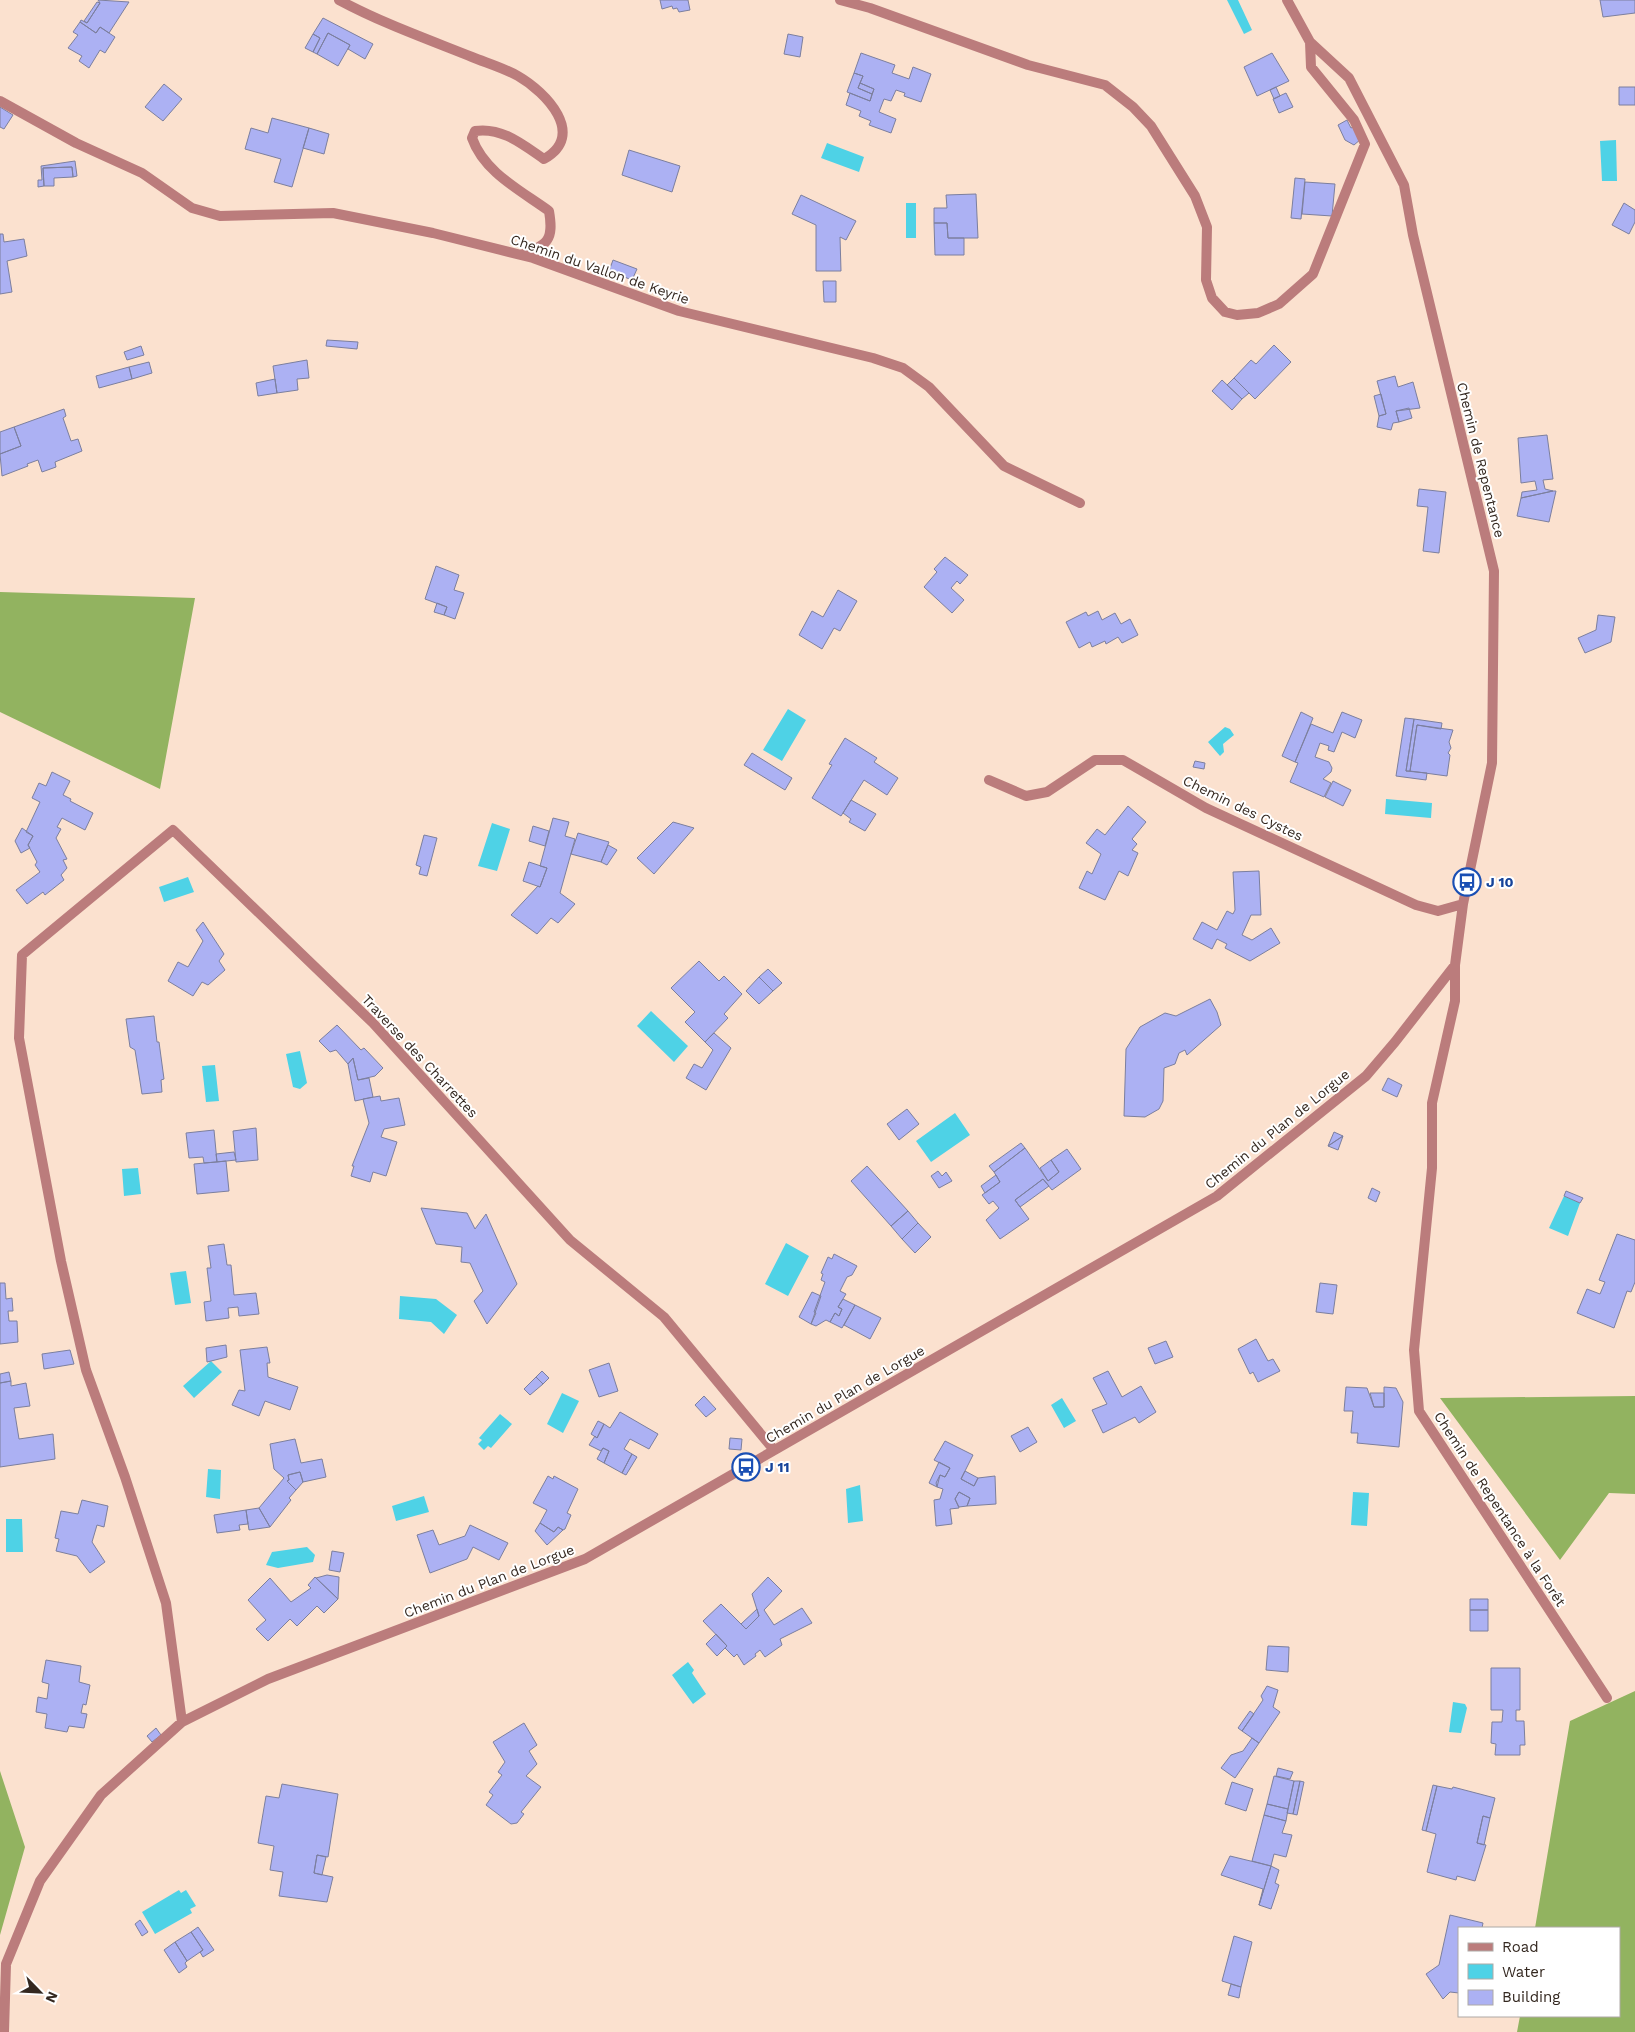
<svg xmlns="http://www.w3.org/2000/svg" width="1635" height="2032" font-family="'Work Sans',sans-serif">
  <style>
    .forest { fill: #92b360 }
    .water { fill: #4ed2e6 }
    .building { fill: #acb1f3; stroke: #7c7f9e }
    .lines { fill: none; stroke-linecap: round; stroke-linejoin: round }
    .street { stroke: #bb7c7c; stroke-width: 10 }
    .labels { text-anchor: middle; stroke-width: 4; stroke-linejoin: round; paint-order: stroke }
    .street-label { font-size: 14px; fill: #342820; stroke: #fff }
    .transit-label { font-size: 14px; font-weight: bold; fill: #164399; stroke: #fff; text-anchor: start }
  </style>
  <rect width="100%" height="100%" fill="#fbe1cf"/>
  <path class="forest" d="M0,592L195,598L160,789L0,712Z
    M1635,1396V1494L1609,1493L1560,1560L1440,1398Z
    M1635,1691V2032H1517L1520,2016H1619V1928H1535L1570,1721Z
    M0,1771L25,1847L0,1935Z"/>
  <path class="water" d="M1227,0H1238L1252,30L1244,34Z
    M1616,140L1617,181H1602L1600,141Z
    M827,143L864,157L859,172L821,158Z
    M906,203H916V238H906Z
    M788,709L806,720L782,761L763,750Z
    M1225,727L1230,729L1234,735L1223,744L1224,752L1220,756L1208,742Z
    M1386,799L1432,803L1431,818L1385,814Z
    M492,823L510,829L497,871L478,866Z
    M188,877L194,892L164,902L159,887Z
    M651,1011L688,1046L674,1062L637,1026Z
    M300,1051L307,1083L300,1089L293,1087L286,1054Z
    M215,1065L219,1101L206,1102L202,1066Z
    M955,1113L970,1135L931,1162L916,1141Z
    M138,1168L141,1194L124,1196L122,1169Z
    M1564,1196L1580,1203L1568,1236L1549,1228Z
    M786,1243L809,1256L788,1296L765,1284Z
    M186,1271L191,1303L175,1305L170,1273Z
    M400,1296L436,1299L457,1315L444,1334L431,1322L399,1319Z
    M211,1361L222,1372L194,1398L183,1386Z
    M562,1393L579,1401L563,1433L547,1424Z
    M1062,1398L1076,1421L1064,1428L1051,1405Z
    M500,1414L512,1424L491,1448L488,1446L484,1450L478,1444L482,1440L479,1438Z
    M208,1469L221,1470L220,1499L206,1497Z
    M860,1485L863,1521L848,1523L846,1489Z
    M1353,1492L1369,1493L1367,1526L1351,1525Z
    M424,1496L429,1512L396,1521L392,1506Z
    M6,1519H22L23,1552H6Z
    M307,1547L315,1555L313,1562L278,1568L266,1565L272,1552Z
    M688,1662L694,1670L692,1673L706,1694L693,1704L672,1675Z
    M1453,1702L1465,1704L1467,1708L1461,1733L1449,1732Z
    M179,1890L181,1893L186,1890L196,1906L190,1909L192,1913L155,1934L142,1912Z"/>
  <path class="building" d="M98,0L129,2L109,33L100,27L96,33L80,22L81,20L87,23L100,3Z
    M660,0H688L690,10L679,12L677,8L673,9L672,6L662,9Z
    M1600,0H1635V13L1603,17Z
    M97,2L100,3L87,23L84,21Z
    M323,18L373,44L365,59L348,49L350,45L328,33L317,54L313,52L320,38L313,34Z
    M80,22L96,33L100,27L115,37L105,53L100,50L89,68L79,61L82,56L68,48L78,35L73,32Z
    M328,33L350,45L338,66L317,54Z
    M313,34L320,38L313,52L305,48Z
    M788,34L803,37L800,57L784,54Z
    M861,53L895,65L892,73L909,79L913,67L931,74L921,102L904,96L905,93L896,90L891,101L884,99L879,112L896,119L891,133L869,125L871,121L859,116L861,111L846,105L850,93L870,101L874,89L860,83L863,76L854,73Z
    M1272,53L1289,81L1257,96L1244,67Z
    M854,73L863,76L858,88L872,94L870,101L847,92Z
    M860,83L874,89L872,94L858,88Z
    M164,84L182,99L163,121L145,107Z
    M1276,87L1280,96L1274,99L1270,90Z
    M1619,87H1635V105H1619Z
    M1286,93L1293,107L1279,113L1273,99Z
    M0,107L13,115L4,129L0,127Z
    M272,118L309,128L292,187L274,182L281,159L245,149L251,128L268,133Z
    M1347,120L1351,128L1355,126L1361,139L1354,145L1345,140L1338,125Z
    M309,128L329,134L324,154L303,148Z
    M629,150L680,166L672,192L622,175Z
    M75,161L77,176L73,177L72,167L43,168L44,186L38,187V180H42L41,166Z
    M72,167L73,177L54,178V186H44L43,168Z
    M1295,178L1305,179L1301,219L1291,218Z
    M1305,182L1335,184L1332,216L1302,214Z
    M976,194L978,238H948L947,223H934V208H947L946,195Z
    M801,195L856,221L846,240L840,237L841,271H816V225L792,214Z
    M1624,203L1635,210V222L1629,234L1612,225Z
    M934,223H947L948,238H964V255H935Z
    M0,234H3L4,242L24,239L27,256L7,261L12,292L0,294Z
    M613,260L637,269L632,280L609,271Z
    M823,281H836V302H824Z
    M327,340L358,342L357,349L326,346Z
    M1274,345L1291,362L1255,399L1234,378L1251,360L1256,364Z
    M141,346L144,355L127,360L124,352Z
    M307,360L309,378L297,379L298,390L277,393L273,366Z
    M149,362L152,373L132,379L129,367Z
    M129,367L132,379L99,388L96,376Z
    M1395,376L1398,387L1413,382L1420,408L1396,411L1399,422L1393,423L1391,430L1377,427L1379,416L1386,414L1377,381Z
    M1234,378L1249,393L1242,399L1227,385Z
    M275,379L277,393L258,396L256,383Z
    M1222,380L1242,399L1232,410L1212,391Z
    M1381,394L1386,414L1379,416L1374,396Z
    M1409,408L1412,418L1399,422L1396,411Z
    M64,409L66,416L63,418L71,441L78,439L82,451L55,462L56,467L42,472L38,460L27,464L28,466L2,476L0,454L21,446L14,427Z
    M14,427L21,446L0,454V432Z
    M1547,435L1553,479L1543,480L1545,489L1553,491L1521,498L1522,492L1537,490L1535,481L1521,483L1518,438Z
    M1419,489L1446,492L1439,553L1423,551L1428,507L1417,506Z
    M1553,491H1556L1549,522L1517,516L1521,498Z
    M945,557L968,575L960,584L957,581L951,588L964,600L952,613L924,587L937,572L934,569Z
    M436,566L459,575L454,590L464,593L455,619L444,615L447,607L425,599Z
    M838,590L857,601L840,631L834,628L822,649L799,635L812,611L823,617Z
    M437,603L447,607L444,615L434,612Z
    M1098,611L1102,620L1115,613L1121,624L1130,619L1138,635L1122,643L1118,637L1106,644L1105,641L1092,647L1090,642L1079,648L1066,622L1086,612L1088,616Z
    M1598,615L1615,617L1611,642L1585,653L1578,638L1596,630Z
    M1301,712L1313,718L1295,762L1282,756Z
    M1342,712L1362,720L1355,738L1342,732L1334,752L1328,750L1329,746L1320,743L1315,757L1329,762L1332,768L1331,772L1323,779L1331,783L1324,797L1290,782L1298,763L1295,762L1311,724L1333,733Z
    M1405,718L1414,719L1406,771L1427,773L1426,780L1396,776Z
    M1414,719L1442,723L1441,729L1417,725L1410,771H1406Z
    M1417,725L1453,730L1449,742L1451,748L1448,753L1450,755L1447,776L1410,771Z
    M845,738L877,758L874,762L898,778L887,795L864,780L841,816L812,798L832,765L829,764Z
    M752,753L792,778L785,790L744,765Z
    M1195,761L1205,763L1204,769L1193,767Z
    M52,772L70,781L63,795L71,799L70,801L93,813L85,830L62,818L57,827L61,829L56,838L67,859L63,860L67,868L61,875L64,880L45,895L43,892L27,904L16,890L40,872L35,865L37,862L28,845L33,836L26,832L40,802L32,798L39,783L46,786Z
    M1333,781L1351,790L1343,806L1325,797Z
    M851,800L876,814L865,831L849,822L851,819L843,813Z
    M1128,806L1146,822L1132,839L1137,844L1132,850L1138,853L1128,876L1119,871L1105,900L1079,888L1087,871L1092,874L1101,854L1086,843L1097,829L1105,835Z
    M553,818L569,822L565,836L575,839L560,893L575,904L558,923L551,918L537,934L511,915L538,886L540,887L547,868L540,866Z
    M673,822L694,828L654,874L637,858Z
    M533,826L549,831L545,846L529,841Z
    M22,828L33,836L28,845L30,848L21,853L15,841Z
    M578,833L609,842L601,862L571,854Z
    M424,835L437,838L427,876L419,874L421,867L416,865Z
    M608,845L617,850L607,865L601,862Z
    M529,862L547,868L540,887L523,881Z
    M1259,871L1261,915H1251L1242,935L1252,940L1271,928L1280,943L1250,961L1225,948L1227,944L1217,939L1212,949L1193,939L1202,922L1217,930L1227,911L1233,914L1235,910L1233,872Z
    M203,922L224,954L219,961L225,970L208,985L202,982L193,996L168,981L178,962L188,967L203,941L196,930Z
    M699,961L719,981L724,976L742,994L724,1014L728,1018L705,1042L685,1022L695,1012L671,988Z
    M768,969L782,983L773,991L759,977Z
    M759,977L773,991L759,1004L746,991Z
    M1210,999L1217,1012L1221,1025L1187,1055L1185,1050L1179,1053L1175,1064L1164,1068L1163,1101L1159,1109L1145,1117L1124,1116L1126,1049L1140,1027L1165,1013L1176,1016Z
    M154,1016L157,1042H159L164,1079L161,1080L162,1092L142,1094L135,1050L130,1047L126,1019Z
    M337,1025L361,1050L364,1048L383,1068L375,1076L358,1080L353,1058L348,1064L336,1050L330,1052L319,1041Z
    M714,1033L731,1048L706,1090L686,1078L694,1064L702,1068L713,1050L705,1042Z
    M353,1058L358,1080L369,1078L373,1097L355,1101L348,1064Z
    M1388,1078L1402,1085L1397,1097L1382,1090Z
    M380,1096L381,1101L399,1098L405,1125L384,1129L381,1137L397,1142L386,1176L373,1172L370,1182L351,1176L354,1166H352L369,1123L363,1099Z
    M907,1109L919,1124L899,1140L887,1124Z
    M256,1128L258,1160L236,1162L233,1131Z
    M214,1130L217,1162L204,1163L203,1157L189,1158L186,1133Z
    M1334,1132L1343,1136L1328,1146Z
    M1343,1136L1338,1150L1328,1146Z
    M1021,1143L1025,1148L994,1172L989,1166Z
    M1025,1148L1048,1181L1059,1172L1051,1160L1067,1149L1081,1169L1052,1190L1043,1179L1015,1200L1029,1219L1000,1239L986,1220L999,1208L993,1201L989,1204L982,1195L1000,1182L994,1172Z
    M234,1152L236,1160L217,1162L216,1154Z
    M1051,1160L1059,1172L1048,1181L1040,1168Z
    M226,1161L229,1191L197,1194L194,1164Z
    M867,1166L908,1211L891,1226L851,1181Z
    M938,1171L942,1176L946,1172L952,1181L939,1188L931,1176Z
    M996,1175L1000,1182L985,1193L981,1186Z
    M1043,1179L1049,1186L1020,1207L1015,1200Z
    M1372,1188L1380,1192L1376,1202L1368,1198Z
    M1566,1191L1583,1198L1580,1203L1564,1196Z
    M421,1208L467,1213L475,1229L486,1214L517,1284L487,1324L474,1301L483,1291L470,1263L461,1262L462,1247L436,1244Z
    M908,1211L918,1223L902,1239L891,1226Z
    M918,1223L931,1237L915,1253L902,1239Z
    M1617,1234L1635,1240V1282L1631,1292L1627,1291L1614,1328L1577,1313L1587,1289L1600,1294L1605,1282L1599,1280Z
    M224,1244L227,1265H231L234,1295L256,1293L259,1314L239,1316L238,1307L228,1308L229,1318L206,1321L204,1302L211,1301L207,1268H211L208,1246Z
    M834,1254L857,1266L852,1275L847,1277L840,1291L846,1294L838,1307L842,1309L839,1316L835,1313L830,1322L826,1320L816,1326L811,1324L816,1313L814,1312L825,1282L821,1280L823,1274L821,1273L828,1257L832,1259Z
    M0,1283H5L6,1299L12,1298L13,1311H8L9,1321H17L18,1342L0,1344Z
    M1320,1283L1337,1285L1333,1314L1316,1312Z
    M812,1292L821,1296L811,1324L799,1317Z
    M843,1299L855,1305L842,1328L830,1322L835,1313L839,1316L842,1309L838,1307Z
    M855,1305L881,1318L870,1339L844,1325Z
    M1256,1339L1268,1361L1273,1359L1280,1371L1258,1382L1253,1372L1250,1374L1238,1349Z
    M1166,1341L1173,1357L1155,1364L1148,1348Z
    M226,1345L227,1357L207,1362L206,1348Z
    M267,1347L270,1363H267L268,1377L298,1387L290,1410L265,1401L259,1416L232,1405L239,1390L245,1391L240,1350Z
    M70,1350L74,1364L44,1369L42,1354Z
    M609,1363L618,1391L599,1397L589,1370Z
    M542,1371L549,1378L543,1384L536,1377Z
    M1108,1371L1122,1397L1141,1386L1156,1412L1139,1423L1135,1417L1103,1433L1092,1410L1107,1404L1093,1378Z
    M9,1372L11,1381L0,1383V1374Z
    M536,1377L543,1384L530,1395L524,1389Z
    M11,1381V1386L26,1383L30,1406L14,1408L19,1439L53,1434L55,1459L0,1467V1383Z
    M1346,1387L1367,1388L1374,1407H1384V1387L1396,1388L1403,1402L1399,1447L1357,1443L1358,1433H1351L1353,1411H1344Z
    M1370,1393H1384V1407H1374Z
    M704,1396L716,1409L706,1417L695,1405Z
    M620,1412L658,1434L649,1449L630,1439L624,1449L632,1454L622,1473L604,1463L609,1451L603,1448L601,1451L589,1445L595,1436L597,1438L604,1424L610,1428Z
    M598,1421L604,1424L597,1438L591,1434Z
    M1028,1427L1037,1442L1020,1452L1011,1436Z
    M730,1438L742,1439L741,1450L729,1449Z
    M295,1439L301,1463L322,1459L326,1477L303,1482L300,1472L288,1475L289,1480L287,1481L296,1490L289,1498L291,1500L270,1527L259,1508L284,1478L274,1469L270,1444Z
    M945,1441L973,1455L961,1479L974,1486L978,1478L995,1476L996,1504L967,1506L970,1498L959,1492L955,1499L959,1508L950,1509L952,1524L936,1526L934,1500L940,1499L943,1489L937,1487L936,1483L940,1475L945,1477L950,1468L934,1460Z
    M603,1448L609,1451L604,1463L597,1459Z
    M632,1454L637,1457L626,1475L622,1473Z
    M939,1462L950,1468L945,1477L940,1475L937,1487L929,1483Z
    M965,1471L978,1478L974,1486L961,1479Z
    M300,1472L303,1482L296,1490L287,1481L289,1480L288,1475Z
    M548,1476L553,1479L554,1476L578,1489L567,1513L571,1515L565,1529L563,1530L558,1527L554,1532L540,1523L547,1510L533,1503Z
    M959,1492L970,1498L967,1506L959,1507L955,1499Z
    M82,1500L108,1506L104,1527L97,1525L92,1542L105,1562L90,1573L77,1556L56,1551L59,1539L55,1538L61,1511L78,1514Z
    M259,1508L270,1527L249,1530L246,1510Z
    M246,1510L248,1524L239,1525L240,1530L217,1533L214,1515Z
    M540,1523L554,1532L558,1527L563,1530L547,1545L535,1531Z
    M470,1525L508,1543L499,1560L473,1547L467,1559L430,1573L417,1535L433,1530L439,1545L465,1536Z
    M332,1551L344,1553L340,1572L329,1570Z
    M327,1575L339,1577L338,1599L316,1578Z
    M315,1577L338,1599L324,1613L317,1606L297,1626L290,1619L268,1641L256,1629L266,1620L248,1600L270,1578L291,1602L311,1588L308,1585Z
    M768,1577L782,1591L764,1610L774,1625L802,1608L812,1623L780,1639L782,1645L765,1657L760,1650L755,1654L756,1656L744,1665L737,1654L734,1657L725,1648L727,1646L703,1621L721,1604L746,1629L759,1616L752,1594Z
    M1470,1599H1488V1610H1470Z
    M757,1609L759,1616L746,1629L741,1624Z
    M1470,1610H1488V1631H1470Z
    M716,1634L727,1646L717,1656L706,1644Z
    M1268,1646L1289,1647L1288,1672L1266,1670Z
    M46,1660L81,1666L79,1682L90,1685L86,1705L83,1704L81,1713L87,1714L84,1728L69,1726L67,1732L45,1728L47,1714L36,1712L38,1697L47,1699L49,1684L42,1682Z
    M1491,1668H1520V1710H1516V1721H1524L1525,1745H1520V1755H1495L1496,1744L1491,1743L1492,1722H1502L1503,1710H1491Z
    M1267,1686L1278,1690L1273,1707L1280,1712L1259,1743L1242,1731L1263,1700L1261,1696Z
    M1250,1711L1254,1714L1242,1731L1238,1728Z
    M524,1723L537,1745L529,1751L537,1764L526,1776L541,1787L521,1812L524,1814L517,1823L511,1824L486,1805L493,1795L489,1792L502,1775L498,1772L505,1762L493,1742Z
    M156,1728L161,1735L152,1742L147,1736Z
    M1252,1738L1259,1743L1235,1778L1221,1768L1231,1755L1243,1751Z
    M1278,1768L1293,1772L1290,1779L1276,1776Z
    M1274,1776L1294,1781L1288,1809L1267,1804Z
    M1294,1781H1300L1293,1814L1287,1813L1288,1809Z
    M1300,1781L1304,1782L1297,1815L1293,1814Z
    M1232,1782L1253,1789L1246,1811L1225,1804Z
    M282,1784L338,1794L328,1857L317,1855L314,1873L333,1877L327,1902L279,1896L283,1872L270,1870L274,1846L258,1843L266,1796L279,1798Z
    M1433,1785L1437,1786L1426,1831L1422,1830Z
    M1437,1786L1452,1789L1453,1787L1495,1798L1490,1818L1483,1816L1477,1843L1486,1845L1475,1881L1457,1876L1456,1880L1427,1872L1436,1834L1426,1831Z
    M1267,1804L1288,1809L1286,1821L1264,1815Z
    M1264,1815L1286,1821L1282,1833L1292,1835L1286,1857L1274,1854L1271,1866L1252,1861Z
    M1483,1816L1490,1818L1484,1845L1477,1843Z
    M317,1855L326,1857L322,1875L314,1873Z
    M1230,1856L1271,1866L1259,1905L1263,1889L1221,1875Z
    M1271,1866L1279,1870L1275,1883L1279,1885L1271,1909L1259,1905Z
    M1450,1915L1483,1923L1482,1928H1459V1993L1450,1992L1443,1999L1426,1974L1439,1965Z
    M140,1920L148,1932L142,1936L135,1924Z
    M198,1927L214,1950L203,1957L200,1952L203,1950L191,1932Z
    M191,1932L203,1950L187,1961L175,1942Z
    M1234,1936L1252,1942L1241,1987L1222,1981Z
    M175,1942L187,1961L185,1963L187,1967L179,1973L164,1950Z
    M1231,1984L1241,1987L1239,1998L1228,1995Z"/>
  <g class="lines">
    <path class="street" d="M339,0C382,23 427,39 472,57C487,63 504,68 518,76C546,92 587,135 544,159C522,144 502,127 475,131L472,138C484,172 520,190 549,211C554,240 548,245 521,255
      M840,0L870,8L1028,65L1105,85L1133,107L1151,126L1195,196L1207,227L1206,280L1212,298L1225,312L1237,315L1258,313L1279,304L1313,274L1365,144L1354,120L1311,67L1310,42
      M1287,0L1310,42L1349,78L1404,185L1413,235L1494,571L1492,763L1463,904L1455,965V1001L1432,1103V1168L1414,1350L1419,1411L1607,1698
      M0,101L76,143L142,173L192,208L220,216L333,213L433,233L533,258L679,311L873,358L903,368L929,387L1004,466L1080,503
      M989,780L1026,796L1047,792L1095,760H1123L1206,808L1416,905L1438,911L1463,904
      M182,1722L166,1603L125,1477L86,1370L61,1261L19,1038L22,955L173,830L373,1023L570,1240L664,1317L774,1450
      M4,2032L6,1964L40,1881L101,1795L182,1722L268,1679L585,1559L1217,1196L1366,1076L1395,1042L1455,965"/>
  </g>
  <defs>
    <g id="bus-ring" transform="scale(1.4375)"><circle r="9.5" fill="#fff" stroke="#1a4fb4" stroke-width="1.5"/><path d="M-5-6H5V4H4V6H2V4H-2V6H-4V4H-5ZM-3.5-4V0h7V-4ZM-3.5 1.2v1.5H-2V1.2ZM2 1.2v1.5H3.5V1.2Z" fill="#1a4fb4"/></g>
  </defs>
  <g fill-rule="evenodd">
    <use href="#bus-ring" x="1467" y="882"/>
    <use href="#bus-ring" x="746" y="1467"/>
  </g>
  <g class="labels">
    <g class="street-label">
      <text transform="translate(600 269) rotate(19)" y="5">Chemin du Vallon de Keyrie</text>
      <text transform="translate(1481 460) rotate(76)" y="5">Chemin de Repentance</text>
      <text transform="translate(1243 808) rotate(26)" y="5">Chemin des Cystes</text>
      <text transform="translate(420 1056) rotate(47)" y="5">Traverse des Charrettes</text>
      <text transform="translate(1277 1129) rotate(-39)" y="5">Chemin du Plan de Lorgue</text>
      <text transform="translate(845 1394) rotate(-30)" y="5">Chemin du Plan de Lorgue</text>
      <text transform="translate(1500 1509) rotate(57)" y="5">Chemin de Repentance à la Forêt</text>
      <text transform="translate(489 1581) rotate(-21)" y="5">Chemin du Plan de Lorgue</text>
    </g>
    <g class="transit-label">
      <text x="1486" y="887">J 10</text>
      <text x="765" y="1472">J 11</text>
    </g>
  </g>
  <rect x="1458" y="1927" width="162" height="90" fill="#ffffff" stroke="#aea9a6"/>
  <rect x="1468" y="1943" width="25" height="8" fill="#bb7c7c" stroke="#aea9a6"/>
  <text x="1502" y="1952" font-size="15" fill="#342820">Road</text>
  <rect x="1468" y="1964" width="25" height="15" fill="#4ed2e6" stroke="#aea9a6"/>
  <text x="1502" y="1977" font-size="15" fill="#342820">Water</text>
  <rect x="1468" y="1990" width="25" height="15" fill="#acb1f3" stroke="#aea9a6"/>
  <text x="1502" y="2002" font-size="15" fill="#342820">Building</text>
  <g transform="translate(40 1992) rotate(114)" stroke="#ffffff" stroke-width="4" paint-order="stroke">
  <path d="M0-4L9 19L0 12L-9 19Z" fill="#342820"/>
  <text y="-8" font-size="14" font-weight="bold" text-anchor="middle" fill="#342820">N</text>
  </g>
</svg>
